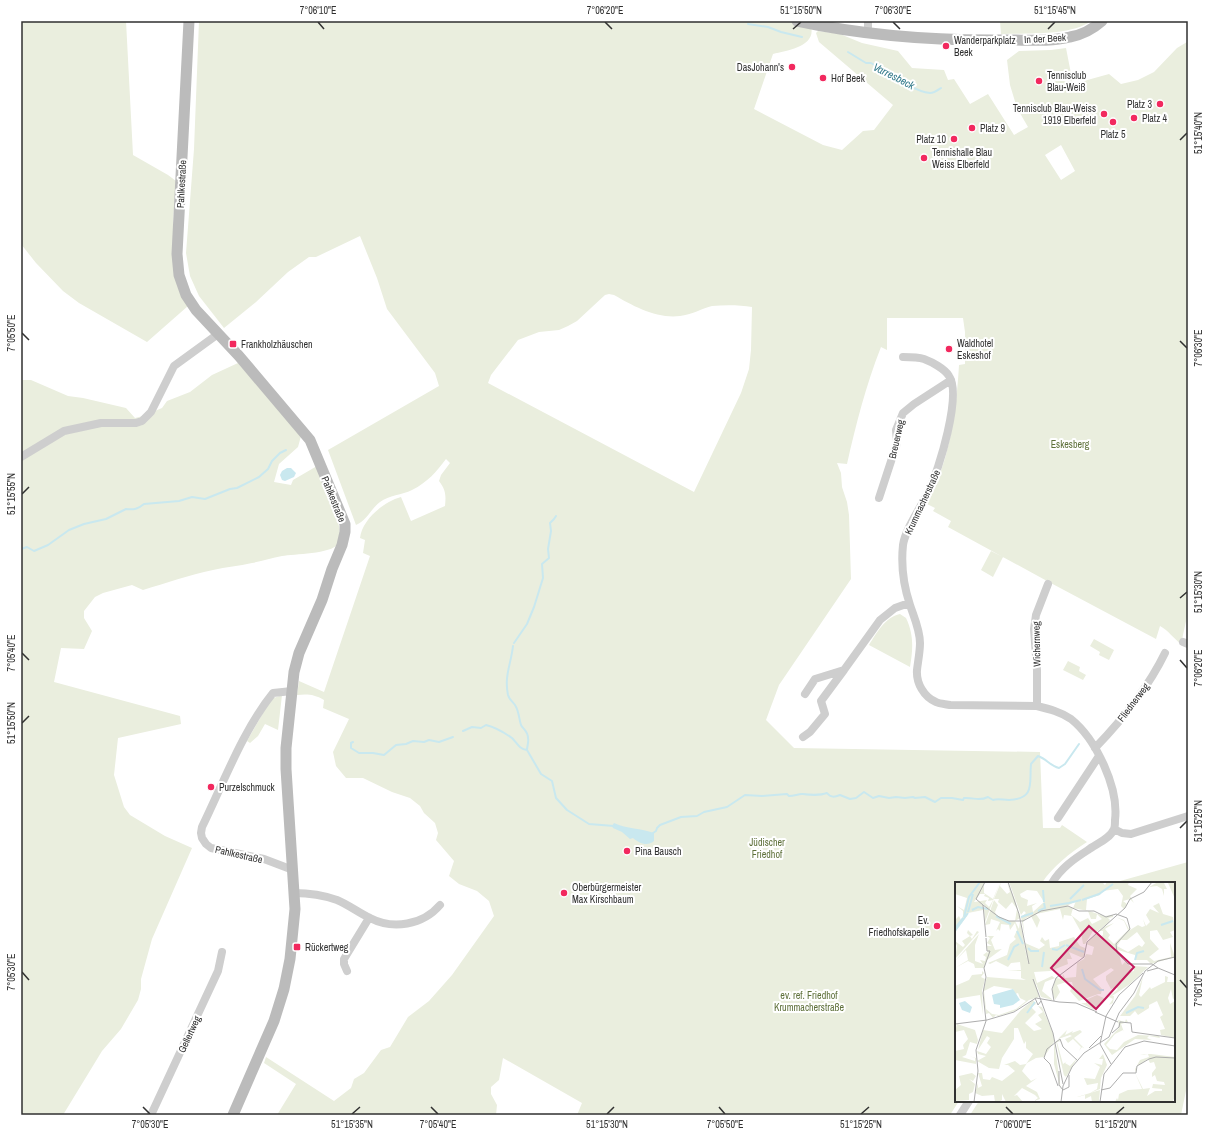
<svg xmlns="http://www.w3.org/2000/svg" width="1209" height="1136" font-family="'Archivo Narrow',sans-serif">
  <style>
    .green { fill: #eaeede; fill-rule: evenodd }
    .water { fill: #c9e8ef }
    .lines { fill: none; stroke-linecap: round; stroke-linejoin: round }
    .stream { stroke: #c9e8ef; stroke-width: 2 }
    .street { stroke: #cecece; stroke-width: 8 }
    .secondary { stroke: #bbb; stroke-width: 11 }
    .ticks { fill: none; stroke: #313131; stroke-width: 1.5 }
    .poi-dot { fill: #f2285e; stroke: #fff; stroke-width: 1.5 }
    .labels { text-anchor: middle; stroke-width: 4; stroke-linejoin: round; paint-order: stroke }
    .street-label { font-size: 10px; fill: #313131; stroke: #fff }
    .poi-label { font-size: 10px; fill: #313131; stroke: #fff; text-anchor: start }
    .park-label { font-size: 10px; fill: #5e703a; stroke: #fff }
    .water-label { font-size: 11px; font-style: italic; fill: #347b8c; stroke: #fff }
    .inset-river { fill: none; stroke: #c9e8ef; stroke-width: 2 }
    .inset-road { fill: none; stroke: #adadad; stroke-width: 1 }
    .view { fill: #c2185b; fill-opacity: 0.15; stroke: #c2185b; stroke-width: 2 }
    .inset-edge { fill: none; stroke: #313131; stroke-width: 2 }
    .neatline { fill: none; stroke: #313131; stroke-width: 1.5 }
    .ticks-label { font-size: 10px; text-anchor: middle; fill: #313131 }
  </style>
  <rect width="100%" height="100%" fill="#fff"/>
  <path class="green" d="M21,21H126L133,155L168,175L176,181L173,221V260L188,306L147,342L79,303L63,291L36,263L21,244Z
    M199,21H809C821,46 789,50 773,54L754,109L823,145L842,150L863,131L874,130L893,105L819,42L816,33L818,31L840,34L862,43L898,51L912,68L944,70L948,80L954,79L970,104L988,94L1014,135L1028,127L1017,108L1010,85L1007,60L1019,51L1051,50L1066,48L1073,84L1109,74L1121,84L1138,80L1154,72L1177,48L1187,42L1188,612L1181,644C1173,638 1169,631 1160,626L1156,639L1047,581L948,527L951,521L933,511L935,508L927,504C950,459 956,414 959,365L965,364V332L963,318H887V350L881,347C866,385 856,424 847,464L837,463L841,473L842,487L847,502L849,515L851,579L779,685L766,720L794,748L1040,752L1043,828H1060L1062,825L1087,842C1070,853 1052,867 1042,883H956V1101H959L950,1115H577L582,1103L503,1058L499,1080L491,1087V1094L497,1105L496,1115H277L296,1084L264,1063L266,1057L334,1101L351,1088L354,1079L364,1073L381,1050L390,1047L408,1017L429,1001L452,975L494,916L489,901L477,891L459,884L449,876L454,861L436,840L438,833L435,823L424,813L420,806L410,798L392,792L363,778H346L336,766L333,752L349,719L323,708L324,700C314,694 307,694 297,695L299,681L324,692L370,556L363,553L365,540L360,538C362,520 383,502 401,497L411,521L445,506C446,496 446,490 439,481L441,475L450,463L446,459C436,472 428,482 412,490C402,495 389,495 380,502C371,509 367,520 356,525L328,450L439,386L435,373L387,309L377,278L360,236L316,257H309L288,272L256,302L224,328L199,296L190,276L186,253L194,149ZM1061,145L1075,171L1061,180L1045,155ZM609,294L614,295C633,306 657,319 680,316C691,315 703,308 712,306C725,305 740,305 752,307L751,350L749,369L741,393L694,492L488,383L491,375L518,340L539,332L559,330L568,326L577,321L605,295Z
    M1000,21H1091C1071,36 1026,33 1001,34Z
    M238,363L301,436L298,447L279,464L274,482L291,485L293,480L317,466C323,481 347,531 338,544C331,554 294,554 282,556C272,558 262,561 252,563C239,566 226,567 213,570C189,575 166,583 143,590L132,585L103,593L95,597L84,611V618L92,631L84,649L61,648L54,682L180,716L181,724L118,738L114,775L124,807L130,815L165,836L192,848L152,939L141,979V989L138,1000L121,1029L102,1051L63,1115H21V380H31L68,396L83,398L126,408L135,418L143,416L162,408L167,401L190,392L212,375Z
    M991,551L1003,557L993,577L981,570Z
    M900,614L906,618C914,635 913,649 910,667L869,645C876,634 885,617 900,614Z
    M1094,639L1114,650L1109,660L1099,655L1100,652L1090,646Z
    M1068,661L1080,667L1079,671L1086,675L1083,680L1063,670Z
    M282,695L278,730L265,724L258,736L250,743L247,741L271,699Z
    M1188,862V1081L1181,1115H970L979,1101H1174V883H1113Z"/>
  <path class="water" d="M287,468H291L296,473L294,477L285,481L282,480L280,475L282,471Z
    M614,823C627,829 641,828 654,833V841C647,847 639,843 633,838L630,839L622,832L613,828L612,826Z"/>
  <g class="lines">
    <path class="stream" d="M748,24L768,27L781,32L802,37
      M848,52L866,63H871C887,72 912,91 930,93C934,93 938,90 941,88
      M21,549L27,547L34,551L48,545L69,530L84,524L106,519L126,509C134,510 138,509 144,504L179,501L192,497L205,499L230,489L237,488L259,477L268,469L272,461L280,453L286,450
      M514,643L527,624L534,607L543,578L542,564L549,558L548,549L551,531L550,523L554,519L556,516
      M513,646C511,664 504,676 508,695C509,699 512,701 515,705C519,711 519,719 521,725C523,729 528,731 528,738C529,742 527,746 527,750
      M463,731L472,727L481,728L486,725C494,727 505,733 512,738C517,743 519,749 527,750L541,774L552,781L556,798L567,810L589,824L614,826
      M353,742L351,743V748L359,753H373L384,755L396,745L406,744L413,741L424,742L429,740L439,742L453,737
      M653,833L656,831L657,828L660,825L681,817L697,816L704,812L727,807L745,795L762,796L787,794L789,796C794,796 798,794 802,794C811,795 819,796 827,793C831,798 835,797 840,795L850,799L856,798L864,792L873,798L879,796L889,798L896,797L905,798L913,797L915,798L925,797L935,802L941,798H952L963,800L964,798C974,797 978,802 988,797L993,800C998,798 1003,800 1009,800C1036,799 1029,782 1031,764L1038,756C1047,759 1050,766 1059,768L1065,764L1079,744"/>
    <path class="street" d="M868,21V33
      M903,357C910,357 918,357 924,359C932,362 945,369 949,376C962,394 939,470 929,490C922,506 905,529 903,545C901,564 904,587 910,605C914,617 920,630 920,643C920,652 918,661 917,670C916,683 924,697 936,702C940,704 946,704 950,705L1037,706C1049,709 1061,712 1071,719C1096,739 1119,788 1115,820C1115,823 1115,827 1114,829C1110,839 1096,844 1088,850C1074,859 1061,868 1052,883
      M21,457L64,431L101,423H136L142,421L151,412L174,366L218,334
      M879,498L897,443L896,430L903,413L914,404L951,380
      M1183,642L1188,644
      M292,691L273,693C243,730 223,784 202,827L201,833L202,838L206,844L211,848L264,859L293,870
      M805,694L815,679L844,670L880,620L895,608L909,603
      M1037,706V670L1034,629L1036,615L1048,584
      M803,737L810,732L825,714L821,701L844,670
      M1095,748C1122,720 1148,688 1165,653
      M1058,818L1099,756
      M1114,829L1122,833L1131,834L1188,816
      M294,893C309,893 323,895 337,900C349,905 359,913 370,918C393,930 423,925 440,905
      M347,971L344,964V959L369,918
      M151,1115L218,971L222,952
      M960,1115L969,1101"/>
    <path class="secondary" d="M189,21L177,254L179,275L186,295L196,310L239,356L310,440L345,524V532L342,545L332,569L322,600L299,653L294,672L286,748V769L295,909L290,959L284,989L274,1021L233,1115
      M797,21C867,36 938,41 1009,40C1028,40 1050,42 1070,37C1081,35 1093,29 1102,21"/>
  </g>
  <path class="ticks" d="M318,22L324,29M605,22L612,29M893,22L900,29M793,29L801,22M1048,29L1055,22M1180,140L1187,133M22,333L29,340M1180,341L1187,348M22,494L29,487M1180,598L1187,592M22,653L29,660M1180,660L1187,668M22,723L29,716M1180,828L1187,821M22,972L29,980M1180,980L1187,988M143,1107L150,1114M431,1107L438,1114M719,1107L725,1114M1006,1107L1013,1114M352,1114L360,1107M607,1114L614,1107M861,1114L869,1107M1116,1114L1124,1107"/>
  <g class="poi-dot">
    <circle cx="946" cy="46" r="4"/>
    <circle cx="792" cy="67" r="4"/>
    <circle cx="823" cy="78" r="4"/>
    <circle cx="1039" cy="81" r="4"/>
    <circle cx="1160" cy="104" r="4"/>
    <circle cx="1104" cy="114" r="4"/>
    <circle cx="1134" cy="118" r="4"/>
    <circle cx="1113" cy="122" r="4"/>
    <circle cx="972" cy="128" r="4"/>
    <circle cx="954" cy="139" r="4"/>
    <circle cx="924" cy="158" r="4"/>
    <rect x="229" y="340" width="8" height="8" rx="2"/>
    <circle cx="949" cy="349" r="4"/>
    <circle cx="211" cy="787" r="4"/>
    <circle cx="627" cy="851" r="4"/>
    <circle cx="564" cy="893" r="4"/>
    <circle cx="937" cy="926" r="4"/>
    <rect x="293" y="943" width="8" height="8" rx="2"/>
  </g>
  <g class="labels">
    <g class="street-label">
      <text transform="translate(1045 38) rotate(-3)" y="4">In der Beek</text>
      <text transform="translate(181 184) rotate(-87)" y="4">Pahlkestraße</text>
      <text transform="translate(896 439) rotate(-77)" y="4">Breuerweg</text>
      <text transform="translate(334 499) rotate(68)" y="4">Pahlkestraße</text>
      <text transform="translate(922 502) rotate(-65)" y="4">Krummacherstraße</text>
      <text transform="translate(1036 644) rotate(-91)" y="4">Wichernweg</text>
      <text transform="translate(1133 702) rotate(-53)" y="4">Fliednerweg</text>
      <text transform="translate(239 854) rotate(13)" y="4">Pahlkestraße</text>
      <text transform="translate(189 1034) rotate(-65)" y="4">Gellertweg</text>
    </g>
    <g class="poi-label">
      <text x="954" y="44">Wanderparkplatz<tspan x="954" dy="12">Beek</tspan></text>
      <text x="784" y="71" text-anchor="end">DasJohann's</text>
      <text x="1047" y="79">Tennisclub<tspan x="1047" dy="12">Blau-Weiß</tspan></text>
      <text x="831" y="82">Hof Beek</text>
      <text x="1152" y="108" text-anchor="end">Platz 3</text>
      <text x="1096" y="112" text-anchor="end">Tennisclub Blau-Weiss<tspan x="1096" dy="12">1919 Elberfeld</tspan></text>
      <text x="1142" y="122">Platz 4</text>
      <text x="980" y="132">Platz 9</text>
      <text x="1113" y="138" text-anchor="middle">Platz 5</text>
      <text x="946" y="143" text-anchor="end">Platz 10</text>
      <text x="932" y="156">Tennishalle Blau<tspan x="932" dy="12">Weiss Elberfeld</tspan></text>
      <text x="957" y="347">Waldhotel<tspan x="957" dy="12">Eskeshof</tspan></text>
      <text x="241" y="348">Frankholzhäuschen</text>
      <text x="219" y="791">Purzelschmuck</text>
      <text x="635" y="855">Pina Bausch</text>
      <text x="572" y="891">Oberbürgermeister<tspan x="572" dy="12">Max Kirschbaum</tspan></text>
      <text x="929" y="924" text-anchor="end">Ev.<tspan x="929" dy="12">Friedhofskapelle</tspan></text>
      <text x="305" y="951">Rückertweg</text>
    </g>
    <g class="park-label">
      <text x="1070" y="448">Eskesberg</text>
      <text x="767" y="846">Jüdischer<tspan x="767" dy="12">Friedhof</tspan></text>
      <text x="809" y="999">ev. ref. Friedhof<tspan x="809" dy="12">Krummacherstraße</tspan></text>
    </g>
    <g class="water-label">
      <text transform="translate(894 76) rotate(27)" y="4">Varresbeck</text>
    </g>
  </g>
  <g transform="translate(955 882)">
    <rect width="220" height="220" fill="#fff"/>
    <path d="M0,0L29,1V11L38,17L45,0L30,40L29,27L32,26L28,22V28L13,31L12,34L0,50L9,37L0,47V38L4,34L6,38L8,34V29L2,24L9,28L12,16L0,12ZM25,12H30L29,14L34,16L33,19L38,18L34,25L30,21L32,18L19,20ZM46,0L45,4L52,12L55,10L52,0L60,18L65,36L60,39L64,47L65,39L73,82L70,61L84,67L90,63L85,59L87,55L90,59L94,57L95,66L104,64V60L119,55L125,64L130,66V70L128,76L114,70L117,77H112L113,82L95,89L79,90L82,101L97,94L100,96L90,100L87,109L98,118L86,115L79,96L84,115L74,118L60,129L43,134L41,133L38,136L34,131L31,132L28,109L32,95L71,98L66,96V89L52,88H66L65,80L56,81L53,85L41,79L35,82L33,81L52,73L55,62L61,57L59,55L62,48L60,41L55,48L54,43L46,42L45,49L43,47L41,49L45,40L36,37L35,42L30,43L39,18L43,23L40,30L42,34L51,39H60L62,27L57,20L51,27L43,20L44,17H39ZM39,104L58,107L60,112L63,111L65,116L71,119L61,127L44,133L37,132L31,127L29,109ZM54,0H147L150,3L152,0H174L173,3L182,7L175,14L179,21L175,17L168,19L172,22L169,27L166,24L168,14L163,7L147,9L145,13L132,17L131,28L149,34L158,33V35L153,36L155,38L153,41L140,51L138,49L130,62H128L126,50L117,34L109,33L108,38L105,27L81,32L85,38L82,46L76,34L71,36L68,40L70,55L66,35L71,31L69,29L66,33ZM72,8L82,9L89,20L78,30L77,24L82,21L72,24L73,18L66,15L65,12ZM121,19L118,26L133,29L136,37H141L142,32L147,37L137,42L133,36L125,40L116,33L118,26L112,24ZM203,0H219L220,17L213,1H209L212,7H209V14L207,7L202,4L194,5ZM204,21L208,32L218,35L220,48L215,50L218,55L208,58L202,48L195,49V57L204,67L194,75L199,79L216,75L215,61L220,75L196,82L192,78H180V73L163,68L167,83L170,80L176,85L175,90L179,89V84L193,85L175,102L157,114H159L158,121L154,123L158,117L154,115L139,128L126,121H131V118L142,113L151,117L163,107L161,105L156,107L151,98V94L159,88L156,86L138,97L147,107L146,112H143L124,119L115,109L118,104L117,100H111L102,103L105,110L100,118L97,109L101,96L107,97L108,92L110,96L121,95L122,81L129,77L131,72L137,73L139,65L131,62L142,50L145,55L148,53V49H143L149,45L159,41L150,47L155,53L153,56L159,62L173,48L169,39L161,35L169,38L174,47L175,41V48L183,43L187,45L190,44L188,37L191,44L195,40L191,33L195,27L204,31L198,24ZM182,50L190,61L187,65L184,63L173,70L162,64L166,58H172ZM13,48L18,53L15,54L17,57L22,49L24,50L0,77L2,64L0,59L8,65L10,63L7,59L15,54L12,51ZM24,52L20,63V79L28,82L25,78L30,79L31,75L28,73L32,70L33,72L32,64H37L32,61L35,56L32,54H39L36,58L40,68L47,67L32,78L29,86H20L19,82L13,79L0,86L13,78L11,68L0,79ZM27,89L29,91L26,95L30,97L27,109L28,133L25,113L0,117V104L14,98L17,93L27,92ZM210,94L213,95L212,100H220V116L218,117L216,107L213,116L215,122L220,119V156L206,153L205,148L210,147L205,135L208,133L202,119L194,123V126L183,133L180,129L175,134H165L180,114L188,95L184,113L186,115L195,105L196,107L210,100ZM78,118L81,122L76,125L81,130L70,141L79,149L87,147L80,142L87,138L83,133L88,130L83,124L87,125L98,151L106,208L99,182V160L89,175L81,176L72,181L67,189L76,199L82,196L71,204L82,210L85,217L79,219L83,216L80,213L67,206L59,214L62,213L68,220H51L47,212V218L43,220H40L39,213L27,214L20,211L23,201V206L27,204L23,191H27L28,197L35,198L37,195L47,199L60,189L53,183H49L60,179L65,183L71,182L78,172L71,166V159L69,162L63,146H59V157L47,176L44,187L34,186L22,179L31,174L23,172L22,169L31,172L36,165L32,161L35,156L32,154L23,168L28,148L47,151L66,128ZM171,137L173,140L166,142L169,150L168,148L160,152L151,163L155,167L162,168L169,160L183,153L204,154L205,156L194,154L192,156L197,158L180,157L157,173L149,162L164,146L163,138L170,140ZM2,142L20,148L23,158L22,162L15,160L11,173L7,175L20,179V176L14,174L21,176V182L0,178V169L9,167L8,163L13,157L9,148L0,150ZM112,148L110,153L118,149L117,151L125,148L127,150L119,156L130,167L127,165L124,169L126,165L118,157L113,161L110,157L117,154L115,153L103,157ZM105,158L107,160V161L106,159L102,160L108,182L112,179L110,181L115,184L123,175L111,195L109,193L110,198L101,159ZM148,172L152,183L146,196L145,207L135,211L142,207L143,201L132,203L129,196L140,197L145,185L139,181L147,183L148,177H144ZM189,172H196L220,175V215L217,220H160L162,216L163,218L164,212L173,208L187,207L180,191L188,207L195,206L192,214L200,209H207V207L197,206L198,202L210,203L209,200L202,199L200,193L197,195V191L201,186L199,180L195,181L193,177L182,184L180,191V187L185,178L194,175L193,172L185,173ZM17,191L21,194L18,199L14,197L20,202L18,210L14,212V218L0,219V208L6,203L4,194ZM145,208L144,219L137,220L136,214L130,217V213L123,215H122Z" fill="#eaeede" fill-rule="evenodd"/>
    <path d="M58,107L65,118L58,123L45,126V123L39,122L37,113ZM10,119L17,125L15,131L7,128L4,121Z" fill="#c9e8ef"/>
    <path class="inset-river" d="M88,8L89,20M115,17L129,3M127,18L144,12L158,2M114,21L126,18M95,24L114,21M17,28L23,25L33,27M83,29L90,26L89,21M13,30L18,12M41,34L56,42M9,35L14,15L25,0M66,35L78,31M206,43L218,39M0,46L8,36M0,49L13,31M62,49L68,62M111,63L129,70M73,66L76,69H84M97,67L102,68L110,63M53,78L59,65L64,62M180,78L182,71L189,69M87,85L89,70M127,87L130,97L145,108H149M72,131L80,120M171,131L183,125L189,126"/>
    <path class="inset-road" d="M30,0L21,17L28,23L31,55M53,0L64,32L74,82M28,23L44,35L54,39H68L86,29L113,24L124,29H139L151,35L161,32L172,36L175,47L161,62L162,71L173,82H197L203,86M192,89L203,86L220,93M78,97L98,151L108,202M80,116L83,123L86,119M99,119L97,107L101,96L129,75L132,60L170,26L175,17L189,10L197,0M104,120L121,121L142,130M140,130L163,140M151,134L164,113L188,91M151,134L145,162L156,182M165,140L176,141L177,150L220,156M0,142L32,138L59,130L81,116L104,120M157,151L164,145L165,140M134,166L146,154M104,189V203L108,208L114,205V193M103,204L95,182L89,176L92,167L105,157L108,165L123,179M146,208L155,206L168,191H181L182,184L194,177L201,175L220,176M19,220L23,189L21,168L31,139L28,111L31,95L29,86L35,69H32L31,56M106,220L108,204L117,185L129,171L154,155L164,131L179,111L190,89L203,79L220,75M145,220L149,192L170,165L189,159L220,164"/>
    <path class="view" d="M134,44L179,85L141,127L96,86Z"/>
    <rect width="220" height="220" class="inset-edge"/>
  </g>
  <rect width="1209" height="1136" fill="none" stroke="#ffffff" stroke-width="44"/>
  <rect x="22" y="22" width="1165" height="1092" class="neatline"/>
  <g class="ticks-label">
    <text x="318" y="14">7°06'10"E</text>
    <text x="605" y="14">7°06'20"E</text>
    <text x="801" y="14">51°15'50"N</text>
    <text x="893" y="14">7°06'30"E</text>
    <text x="1055" y="14">51°15'45"N</text>
    <text transform="translate(1198 133) rotate(-90)" y="4">51°15'40"N</text>
    <text transform="translate(11 333) rotate(-90)" y="4">7°05'50"E</text>
    <text transform="translate(1198 348) rotate(-90)" y="4">7°06'30"E</text>
    <text transform="translate(11 494) rotate(-90)" y="4">51°15'55"N</text>
    <text transform="translate(1198 592) rotate(-90)" y="4">51°15'30"N</text>
    <text transform="translate(11 653) rotate(-90)" y="4">7°05'40"E</text>
    <text transform="translate(1198 668) rotate(-90)" y="4">7°06'20"E</text>
    <text transform="translate(11 723) rotate(-90)" y="4">51°15'50"N</text>
    <text transform="translate(1198 821) rotate(-90)" y="4">51°15'25"N</text>
    <text transform="translate(11 972) rotate(-90)" y="4">7°05'30"E</text>
    <text transform="translate(1198 988) rotate(-90)" y="4">7°06'10"E</text>
    <text x="150" y="1128">7°05'30"E</text>
    <text x="352" y="1128">51°15'35"N</text>
    <text x="438" y="1128">7°05'40"E</text>
    <text x="607" y="1128">51°15'30"N</text>
    <text x="725" y="1128">7°05'50"E</text>
    <text x="861" y="1128">51°15'25"N</text>
    <text x="1013" y="1128">7°06'00"E</text>
    <text x="1116" y="1128">51°15'20"N</text>
  </g>
</svg>
